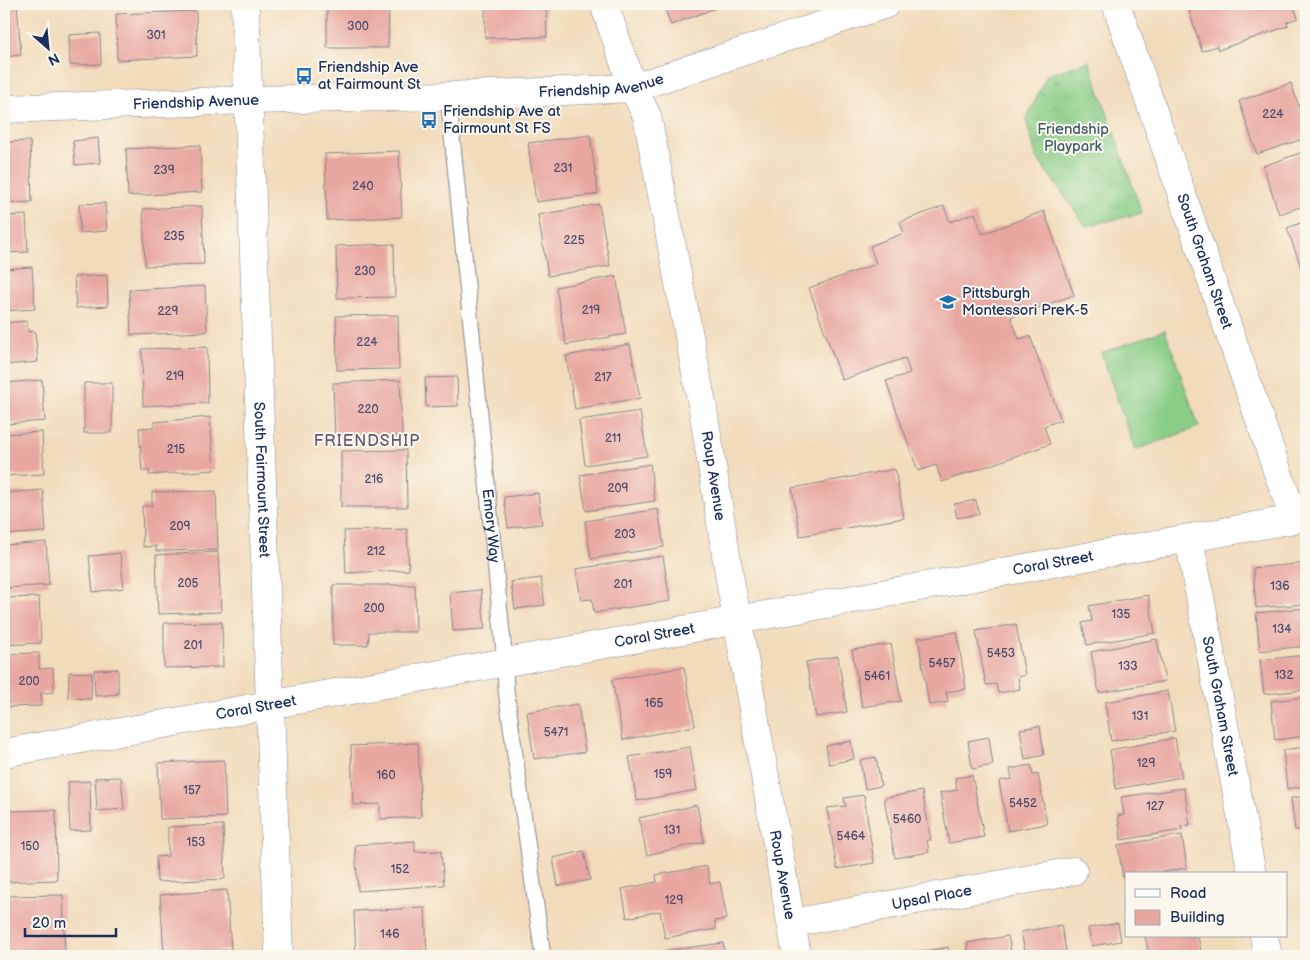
<svg xmlns="http://www.w3.org/2000/svg" width="1310" height="960" font-family="'Balsamiq Sans',sans-serif">
  <style>
    .grass { fill: url(#grass-tufts); stroke: #527e72 }
    .pitch { fill: #89cd86; stroke: #527e72 }
    .building { fill: #e8a7a0 }
    .lines { fill: none; stroke-linecap: round; stroke-linejoin: round }
    .lane-casing { stroke: #86858c; stroke-width: 17 }
    .street-casing { stroke: #86858c; stroke-width: 29 }
    .secondary-casing { stroke: #86858c; stroke-width: 29 }
    .lane { stroke: #fff; stroke-width: 15 }
    .street { stroke: #fff; stroke-width: 28 }
    .secondary { stroke: #fff; stroke-width: 28 }
    .labels { text-anchor: middle; stroke-width: 4; stroke-linejoin: round; paint-order: stroke }
    .number-label { font-size: 12px; fill: #4e4d6e }
    .poi-label { font-size: 15px; fill: #1b2f5e; stroke: #fbf7ec; text-anchor: start }
    .street-label { font-size: 15px; fill: #1b2f5e; stroke: #fbf7ec }
    .park-label { font-size: 15px; fill: #3c5e6a; stroke: #fbf7ec }
    .neighbourhood-label { font-size: 16px; letter-spacing: 1px; fill: #635975; stroke: #fbf7ec }
  </style>
  <defs>
    <pattern id="grass-tufts" width="24" height="20" patternUnits="userSpaceOnUse" patternTransform="scale(1.25)"><rect width="24" height="20" fill="#89cd86"/><path d="M3 7l-1-3M5 7V3M7 7l1-3M15 17l-1-3M17 17v-4M19 17l1-3" fill="none" stroke="#76b076"/></pattern>
  </defs>
  <rect width="100%" height="100%" fill="#fbf7ec"/>
  <filter id="ink" filterUnits="userSpaceOnUse"><feTurbulence type="fractalNoise" baseFrequency=".02" numOctaves="2"/><feDisplacementMap in="SourceGraphic" scale="10" xChannelSelector="R" yChannelSelector="G"/><feConvolveMatrix kernelMatrix="1 2 1 2 8 2 1 2 1" color-interpolation-filters="sRGB"/></filter>
  <filter id="wash" filterUnits="userSpaceOnUse"><feTurbulence type="fractalNoise" baseFrequency=".0096" numOctaves="4" result="noise"/><feDisplacementMap in="SourceGraphic" scale="20" xChannelSelector="R" yChannelSelector="G"/><feGaussianBlur stdDeviation="1.12" result="paint"/><feColorMatrix in="noise" values="0 0 0 0 0 0 0 0 0 0 0 0 0 0 0 0 0 1.4 0 .05"/><feComposite in="paint" operator="in"/></filter>
  <g filter="url(#wash)">
    <rect width="100%" height="100%" fill="#f2dbbb"/>
    <path class="grass" d="M1089,61L1142,213L1086,226L1037,158L1026,120L1047,75Z"/>
    <path class="pitch" d="M1165,330L1199,427L1135,450L1101,353Z"/>
    <g id="blocks">
      <path class="building" d="M4,4H17L21,55L4,57Z
        M327,4H389L388,48H327Z
        M485,4H546L547,37L485,38Z
        M663,4H726L671,25Z
        M1187,4H1293L1298,18L1287,22L1288,26L1218,50L1217,46L1202,51Z
        M196,11L197,56L117,60L116,14Z
        M100,33L101,64L70,65L69,35Z
        M1291,83L1306,127V138L1257,154L1239,101Z
        M590,135L598,194L536,202L528,143Z
        M98,138L100,163L75,165L73,141Z
        M30,141L32,202L4,203V142Z
        M200,145L202,192L128,196L126,149Z
        M399,151L402,217L327,220L325,154Z
        M1306,151V205L1279,214L1263,166Z
        M105,203L107,231L80,233L79,204Z
        M599,204L610,266L548,276L538,215Z
        M202,206L204,264L145,266L143,209Z
        M944,206L950,222L975,213L982,234L1044,211L1074,295L1011,317L1019,339L1030,336L1061,420L1044,426L1050,444L942,482L936,465L918,471L886,381L910,373L905,358L842,380L809,288L876,264L870,246L904,233L900,222Z
        M26,215L28,252L4,253V216Z
        M1306,221V272L1303,273L1287,228Z
        M394,244L395,297L337,298L336,246Z
        M32,267L35,309L4,311V269Z
        M107,275L108,306L76,308L74,277Z
        M616,276L626,334L566,345L556,287Z
        M205,286L207,332L131,335L129,290Z
        M398,315L399,369L337,370L336,316Z
        M27,321L28,332L35,331L38,362L4,365V323Z
        M630,344L640,398L575,409L566,356Z
        M207,347L208,403L143,406L142,349Z
        M457,377L458,406L426,407L425,378Z
        M42,380L45,421L4,424V383Z
        M400,380L402,436L335,438L333,383Z
        M84,383H112V433H84Z
        M640,411L647,456L585,465L579,420Z
        M210,417L214,470L149,475L150,471H142L139,428L154,427V422Z
        M42,432L44,474L4,476V434Z
        M406,450L407,507H341V451Z
        M650,464L655,501L586,511L580,475Z
        M895,469L904,518L800,536L792,488Z
        M43,490L46,532L4,535V493Z
        M216,491L218,550L156,551V546L143,547L142,506H152V492Z
        M538,493L542,524L508,528L504,497Z
        M976,500L979,514L957,518L954,504Z
        M658,509L664,547L591,559L585,521Z
        M407,529L409,570L346,573L344,531Z
        M46,542L49,585L4,588V545Z
        M218,552L221,612L158,614L156,555Z
        M120,553L124,588L93,592L89,556Z
        M663,556L670,601L594,613L592,599L581,600L576,569Z
        M1306,563V604L1256,608L1253,568Z
        M541,578L545,605L515,609L511,582Z
        M333,585H415L416,632H369L368,645H333Z
        M481,590L485,629L453,631L450,593Z
        M1148,595L1155,633L1087,645L1082,623L1092,621L1089,606Z
        M39,597L41,643L4,645V598Z
        M1306,608V646L1260,651L1256,613Z
        M222,622L223,667L164,668V623Z
        M1016,624L1025,675L1018,677L1020,689L998,693L996,684L986,685L976,631Z
        M957,632L966,689L946,692L948,702L929,705L918,638Z
        M1157,639L1165,681L1099,693L1091,652Z
        M891,644L901,701L862,707L852,650Z
        M39,653V669L53,668L54,692L41,693V706L4,707V654Z
        M1306,655V690L1264,694L1260,660Z
        M838,656L847,712L816,717L806,662Z
        M684,667L695,726L623,740L612,680Z
        M118,669V694L95,696L94,670Z
        M69,672L92,673L91,699L68,698Z
        M1168,691L1175,731L1111,741L1105,702Z
        M1306,697V736L1275,740L1271,701Z
        M578,704L585,752L534,759L527,712Z
        M1040,726L1044,755L1025,759L1020,729Z
        M989,737L993,765L972,769L968,741Z
        M1175,738L1182,777L1116,789L1110,750Z
        M851,741L854,759L829,764L826,746Z
        M418,743L421,817L380,819V804L353,805L351,746Z
        M690,747L697,790L637,801L629,757Z
        M1306,747V786L1287,789L1283,750Z
        M876,757L881,786L865,789L860,760Z
        M224,760L226,817L160,819L158,763Z
        M1031,765L1033,775L1038,774L1047,824L1008,831L999,781L1012,779L1010,769Z
        M972,775L984,837L949,843L940,793L957,790L955,778Z
        M121,777L124,809L97,811L95,778Z
        M90,781L91,830L70,831L68,782Z
        M1184,788L1190,825L1181,826L1182,830L1121,840L1118,816L1124,815L1121,797Z
        M922,791L931,840H927L929,852L895,858L884,798Z
        M864,795L874,863L837,869L827,808L846,806L844,798Z
        M1306,796V829L1295,830L1291,798Z
        M697,805L704,842L647,855L639,818Z
        M56,810L57,880L4,882V811Z
        M223,825L225,879L157,882L156,857L168,856V827Z
        M1182,835L1187,868L1153,874H1126V878H1123L1118,845Z
        M1306,837V876H1305L1300,838Z
        M415,841V852L441,851L444,885L358,891L355,845Z
        M584,851L590,880L558,886L553,858Z
        M707,866L710,884L720,882L727,919L715,921L716,929L665,938L660,911L627,918L622,889L657,882L656,875Z
        M227,890L231,950L164,954L160,895Z
        M63,895L65,953L4,955V896Z
        M425,908L427,956H356L354,911Z
        M1118,923L1121,941L1092,946L1088,928Z
        M1061,925L1067,956H1026L1021,932Z
        M1008,936L1012,956H969L967,943Z
        M1145,936H1198L1202,956H1149Z
        M723,943L725,956H664L663,951Z
        M948,947L949,956H910L909,954Z"/>
    </g>
  </g>
  <g filter="url(#ink)">
    <use href="#blocks" fill-opacity="0" stroke="#86858c" stroke-width="1"/>
    <g class="lines">
      <g class="lane-casing">
        <g id="lane">
          <path id="s1" d="M448,96L505,662L506,690L543,956"/>
        </g>
      </g>
      <g class="street-casing">
        <g id="street">
          <path id="s2" d="M245,4L279,956"/>
          <path id="s3" d="M604,4L633,88L647,116L703,409L730,580L797,956"/>
          <path id="s4" d="M1116,4L1294,519"/>
          <path id="s5" d="M1189,538L1252,874"/>
          <path id="s6" d="M4,753L1306,517"/>
          <path id="s7" d="M792,923L1073,871"/>
          <path d="M1264,936L1268,956"/>
        </g>
      </g>
      <g class="secondary-casing">
        <g id="secondary">
          <path id="s8" d="M4,109L249,100L448,96L633,88L886,4"/>
        </g>
      </g>
      <use href="#lane" class="lane"/>
      <use href="#street" class="street"/>
      <use href="#secondary" class="secondary"/>
    </g>
  </g>
  <defs>
    <g id="bus-bare" transform="scale(1.35)"><path d="M-5-6H5V4H4V6H2V4H-2V6H-4V4H-5ZM-3.5-4V0h7V-4ZM-3.5 1.2v1.5H-2V1.2ZM2 1.2v1.5H3.5V1.2Z" fill="#1f6fb2" stroke="#fbf7ec" stroke-width="2.5" paint-order="stroke"/></g>
    <g id="school-bare" transform="scale(1.35)"><path d="M0-5L7-2L0 1L-7-2ZM-4 1L0 2.5L4 1V4Q0 6-4 4Z" fill="#1f6fb2" stroke="#fbf7ec" stroke-width="2.5" paint-order="stroke"/></g>
  </defs>
  <g fill-rule="evenodd">
    <use href="#bus-bare" x="304" y="76"/>
    <use href="#bus-bare" x="429" y="120"/>
    <use href="#school-bare" x="948" y="302"/>
  </g>
  <g class="labels">
    <g class="number-label">
      <text x="358" y="30">300</text>
      <text x="156" y="39">301</text>
      <text x="1273" y="118">224</text>
      <text x="563" y="172">231</text>
      <text x="164" y="174">239</text>
      <text x="363" y="190">240</text>
      <text x="174" y="240">235</text>
      <text x="574" y="244">225</text>
      <text x="365" y="275">230</text>
      <text x="591" y="314">219</text>
      <text x="168" y="315">229</text>
      <text x="367" y="346">224</text>
      <text x="175" y="380">219</text>
      <text x="603" y="381">217</text>
      <text x="368" y="413">220</text>
      <text x="613" y="442">211</text>
      <text x="176" y="453">215</text>
      <text x="374" y="483">216</text>
      <text x="618" y="492">209</text>
      <text x="180" y="530">209</text>
      <text x="625" y="538">203</text>
      <text x="376" y="555">212</text>
      <text x="188" y="587">205</text>
      <text x="623" y="588">201</text>
      <text x="1280" y="590">136</text>
      <text x="374" y="612">200</text>
      <text x="1121" y="618">135</text>
      <text x="1282" y="633">134</text>
      <text x="193" y="649">201</text>
      <text x="1001" y="657">5453</text>
      <text x="942" y="667">5457</text>
      <text x="1128" y="670">133</text>
      <text x="1284" y="679">132</text>
      <text x="877" y="680">5461</text>
      <text x="29" y="685">200</text>
      <text x="654" y="707">165</text>
      <text x="1140" y="720">131</text>
      <text x="556" y="736">5471</text>
      <text x="1146" y="767">129</text>
      <text x="663" y="778">159</text>
      <text x="386" y="779">160</text>
      <text x="192" y="794">157</text>
      <text x="1023" y="807">5452</text>
      <text x="1155" y="810">127</text>
      <text x="907" y="823">5460</text>
      <text x="672" y="834">131</text>
      <text x="851" y="840">5464</text>
      <text x="196" y="846">153</text>
      <text x="30" y="850">150</text>
      <text x="400" y="873">152</text>
      <text x="674" y="904">129</text>
      <text x="390" y="938">146</text>
    </g>
    <g class="poi-label">
      <text x="318" y="72">Friendship Ave<tspan x="318" dy="17">at Fairmount St</tspan></text>
      <text x="443" y="116">Friendship Ave at<tspan x="443" dy="17">Fairmount St FS</tspan></text>
      <text x="962" y="298">Pittsburgh<tspan x="962" dy="17">Montessori PreK-5</tspan></text>
    </g>
    <g class="street-label">
      <text dy="5" stroke="none"><textPath href="#s8" startOffset="598">Friendship Avenue</textPath></text>
      <text dy="5" stroke="none"><textPath href="#s8" startOffset="192">Friendship Avenue</textPath></text>
      <text dy="5" stroke="none"><textPath href="#s4" startOffset="272">South Graham Street</textPath></text>
      <text dy="5" stroke="none"><textPath href="#s3" startOffset="486">Roup Avenue</textPath></text>
      <text dy="5" stroke="none"><textPath href="#s2" startOffset="476">South Fairmount Street</textPath></text>
      <text dy="5" stroke="none"><textPath href="#s1" startOffset="432">Emory Way</textPath></text>
      <text dy="5" stroke="none"><textPath href="#s6" startOffset="1066">Coral Street</textPath></text>
      <text dy="5" stroke="none"><textPath href="#s6" startOffset="661">Coral Street</textPath></text>
      <text dy="5" stroke="none"><textPath href="#s5" startOffset="171">South Graham Street</textPath></text>
      <text dy="5" stroke="none"><textPath href="#s6" startOffset="256">Coral Street</textPath></text>
      <text dy="5" stroke="none"><textPath href="#s3" startOffset="891">Roup Avenue</textPath></text>
      <text dy="5" stroke="none"><textPath href="#s7" startOffset="142">Upsal Place</textPath></text>
    </g>
    <g class="park-label">
      <text x="1073" y="134">Friendship<tspan x="1073" dy="17">Playpark</tspan></text>
    </g>
    <g class="neighbourhood-label">
      <text x="367" y="446">FRIENDSHIP</text>
    </g>
  </g>
  <rect width="1310" height="960" fill="none" stroke="#fbf7ec" stroke-width="20"/>
  <rect x="1125" y="872" width="162" height="65" fill="#fbf7ec" stroke="#a1a7b3"/>
  <rect x="1135" y="889" width="25" height="8" fill="#ffffff" stroke="#a1a7b3"/>
  <text x="1170" y="898" font-size="15" fill="#1b2f5e">Road</text>
  <rect x="1135" y="910" width="25" height="15" fill="#e8a7a0" stroke="#a1a7b3"/>
  <text x="1170" y="922" font-size="15" fill="#1b2f5e">Building</text>
  <g transform="translate(48 48) rotate(153)" stroke="#fbf7ec" stroke-width="4" paint-order="stroke">
  <path d="M0-4L9 19L0 12L-9 19Z" fill="#1b2f5e"/>
  <text y="-8" font-size="14" font-weight="bold" text-anchor="middle" fill="#1b2f5e">N</text>
  </g>
  <path d="M25 928v8h91v-8" fill="none" stroke="#1b2f5e" stroke-width="2.5"/>
  <text x="32" y="928" font-size="15" fill="#1b2f5e" stroke="#fbf7ec" stroke-width="4" paint-order="stroke">20 m</text>
</svg>
